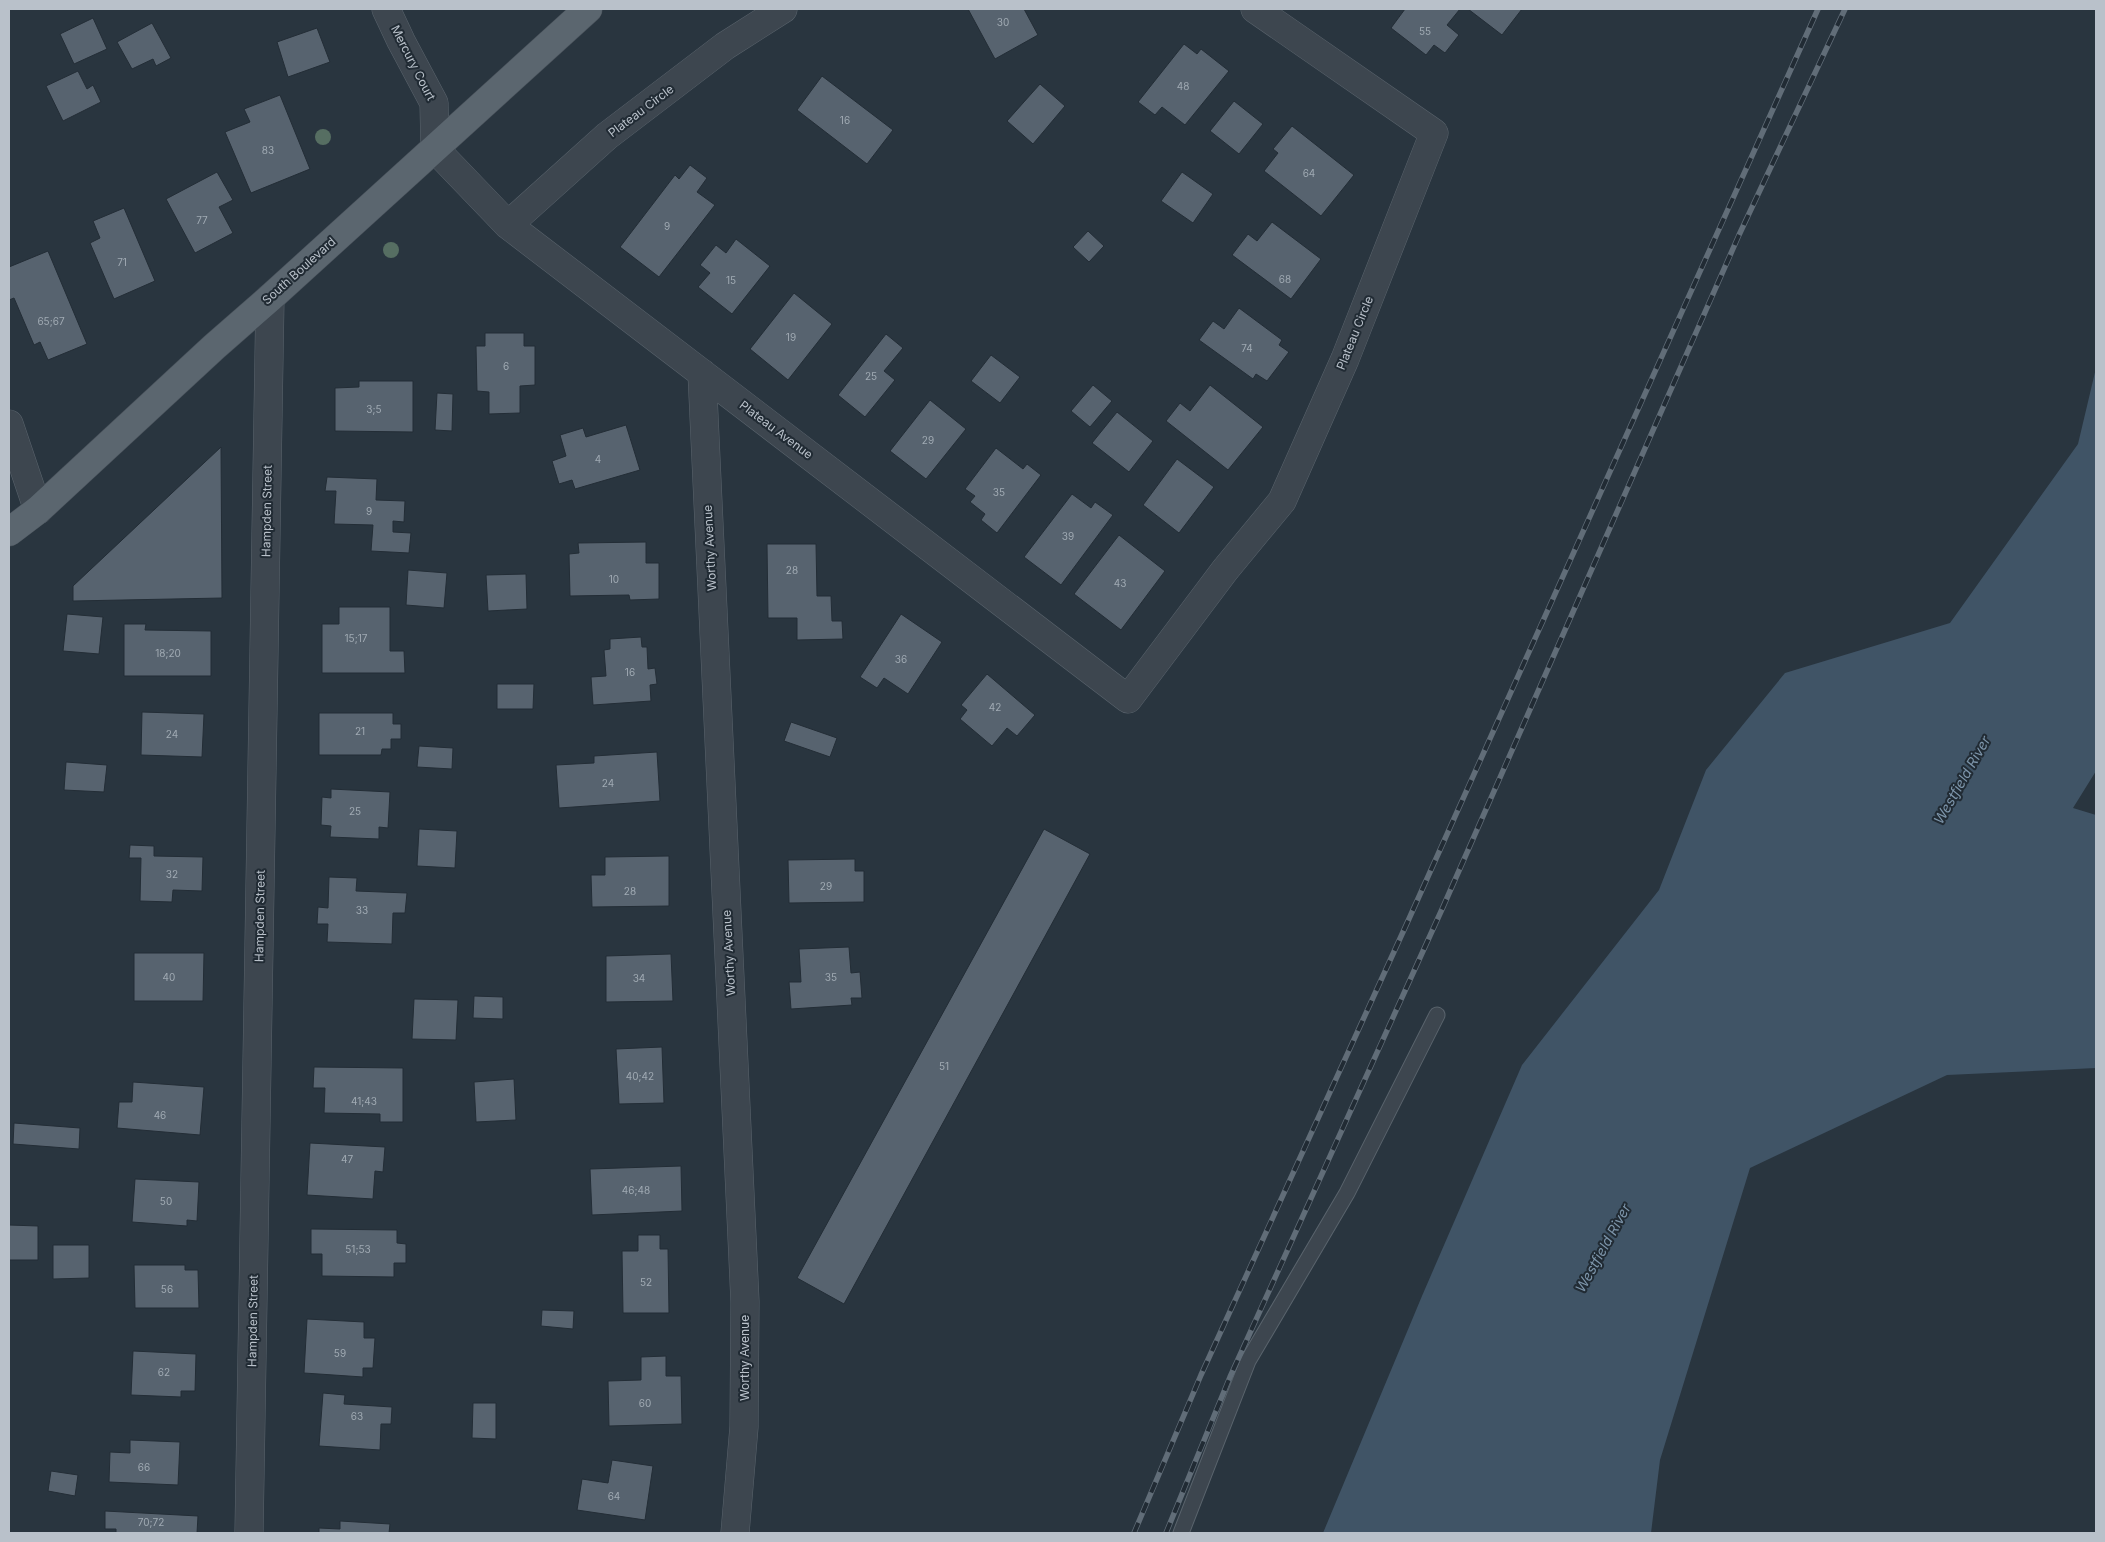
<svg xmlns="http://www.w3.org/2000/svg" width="2105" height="1542" font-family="Inter,sans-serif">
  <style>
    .water { fill: #405466 }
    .building { fill: #57636f; stroke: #232d36 }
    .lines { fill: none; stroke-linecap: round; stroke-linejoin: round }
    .lane-casing { stroke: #5a646d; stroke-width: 17 }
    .street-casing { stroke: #5a646d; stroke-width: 29 }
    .primary-casing { stroke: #49525b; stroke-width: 29 }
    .lane { stroke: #3d464f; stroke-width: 15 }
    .street { stroke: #3d464f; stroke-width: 28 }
    .primary { stroke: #5b666f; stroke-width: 28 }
    .rail-casing { stroke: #616d78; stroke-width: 5.5 }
    .rail { stroke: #212b34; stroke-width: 4; stroke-dasharray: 11; stroke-linecap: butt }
    .tree { fill: #566e62 }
    .labels { text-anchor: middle; stroke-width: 4; stroke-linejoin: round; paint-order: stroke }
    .number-label { font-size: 10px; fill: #a0aab3 }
    .street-label { font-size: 12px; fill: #b9c1ca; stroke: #212b34 }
    .water-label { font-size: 14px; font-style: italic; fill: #7d95aa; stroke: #212b34 }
  </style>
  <rect width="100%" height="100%" fill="#29353f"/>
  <path class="water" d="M2096,368V771L2073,808L2096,815V1068L1947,1075L1750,1168L1660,1460L1651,1533H1323L1422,1296L1522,1065L1659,890L1706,770L1785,673L1950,623L2078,444Z"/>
  <path class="building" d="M968,9H1024L1038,35L995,59Z
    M1405,9H1460L1447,25L1459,35L1445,53L1434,45L1426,55L1391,28Z
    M1468,9H1522L1502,35Z
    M93,18L107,49L74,64L60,34Z
    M152,23L171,58L156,66L153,59L132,69L117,42Z
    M317,28L330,62L288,77L277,42Z
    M1184,44L1197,54L1201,49L1229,71L1185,125L1162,107L1155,115L1138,102Z
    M78,71L87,89L93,85L101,102L63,121L46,86Z
    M822,76L893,130L867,164L797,110Z
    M1040,84L1065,106L1033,144L1007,121Z
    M280,95L310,169L251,193L225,132L250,122L244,109Z
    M1234,101L1263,124L1239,154L1210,131Z
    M1292,126L1354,175L1321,216L1264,171L1278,153L1273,149Z
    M690,165L707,178L697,192L715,205L659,277L620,247L675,175L679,179Z
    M217,172L233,200L219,207L233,233L195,253L166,199Z
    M1182,172L1213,194L1193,223L1161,201Z
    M124,208L155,281L114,299L90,243L100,238L93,221Z
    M1272,222L1321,259L1291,299L1232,255L1248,234L1257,241Z
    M1088,231L1104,246L1089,262L1073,247Z
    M736,239L770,266L732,314L698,287L710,273L700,265L716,245L726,253Z
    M48,251L87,344L48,360L40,342L34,345L14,298L9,300V267Z
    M794,293L832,324L788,380L750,349Z
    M1239,308L1282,340L1279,345L1289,352L1267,381L1256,374L1253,379L1199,340L1213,321L1224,329Z
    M485,333H524V346H535V385L520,386V413L489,414V392L477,391L476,346H485Z
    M886,334L903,348L884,371L895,380L865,417L838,395Z
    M991,355L1020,377L1000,403L971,381Z
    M359,381H413V432L335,431V388L359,387Z
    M1093,385L1112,401L1090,427L1071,411Z
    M1210,385L1263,427L1228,470L1166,421L1180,403L1190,411Z
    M437,393L453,394L452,431L435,430Z
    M930,400L966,429L926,479L890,451Z
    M1117,412L1153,441L1129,472L1092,443Z
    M626,425L640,470L575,489L572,480L559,484L552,461L566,456L560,435L583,428L586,437Z
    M221,447L222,598L73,601V586Z
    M996,448L1023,469L1027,464L1041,475L997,533L981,520L985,514L970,502L975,496L965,489Z
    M1177,459L1214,487L1179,533L1143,505Z
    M327,477L377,479L376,500L405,501L404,522L393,521V532L411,533L409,553L371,551L373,525L334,524L336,491H325Z
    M1072,494L1091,508L1095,502L1113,515L1061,585L1024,557Z
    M1119,535L1165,571L1121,630L1074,594Z
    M646,542V563H659V599L630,600L629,595L570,596L569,554L579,553L578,543Z
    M767,544H816L817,596H831L832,621H842L843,639L797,640V618H768Z
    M408,570L447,573L444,608L406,605Z
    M526,574L527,609L488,611L486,575Z
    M339,607H390V651H404L405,673H322V624H339Z
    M67,614L103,617L99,654L63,651Z
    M901,614L942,642L908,694L884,678L877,688L860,677Z
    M124,624H146L145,630L211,631V676H124Z
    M641,637L642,647H647L648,669L655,668L657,684L650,685L651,701L593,705L591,677L606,676L604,650L610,649V639Z
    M987,674L1035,715L1017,736L1007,728L992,746L960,719L967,710L961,705Z
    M497,684H534L533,709H497Z
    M142,712L204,714L202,757L141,755Z
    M319,713H393V724H401V739H391V749H382L381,755H319Z
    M791,722L837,738L830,757L784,741Z
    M419,746L453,748L452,769L417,767Z
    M657,752L660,801L559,808L556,765L594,763V756Z
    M66,762L107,765L104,792L64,790Z
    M331,789L390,792L388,828L379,827V839L330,837L331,826L321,825L322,797L331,798Z
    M419,829L457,831L455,868L417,866Z
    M1044,829L1090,854L844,1304L797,1278Z
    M130,845L154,846V856L203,857L202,891L173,890L172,902L140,901L141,858H129Z
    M669,856V906L592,907L591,875H605V857Z
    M855,859V871H864V902L789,903L788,860Z
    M329,877L357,878L356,891L407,893L405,913H393L392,944L327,942L328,924H317L318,907L328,908Z
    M849,947L851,973L860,972L862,998H851L852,1005L791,1009L789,982H801L799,949Z
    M134,953H204L203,1001H134Z
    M671,954L673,1001L606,1002V956Z
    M474,996L503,997V1019L473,1018Z
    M414,999L458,1000L456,1040L412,1039Z
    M662,1047L664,1103L619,1104L616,1049Z
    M314,1067L403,1068V1122H380V1114L324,1113L325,1088H313Z
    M514,1079L516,1120L476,1122L474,1082Z
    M133,1082L204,1087L200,1135L117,1128L119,1102H132Z
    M14,1123L80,1128L79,1149L13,1144Z
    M310,1143L385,1147L383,1172L375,1171L373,1199L307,1195Z
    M681,1166L682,1211L592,1215L590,1169Z
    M135,1179L199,1182L197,1221L187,1220V1226L132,1222Z
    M9,1225L38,1226V1260H9Z
    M311,1229L397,1230V1243L406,1244V1263H394V1277L322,1276V1254H311Z
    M638,1235H660V1249H668L669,1313H623L622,1251H638Z
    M53,1245H89V1278L53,1279Z
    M134,1265H185V1270H198L199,1308H135Z
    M542,1310L574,1311L573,1329L541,1326Z
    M307,1319L364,1322V1338H375L373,1368H363V1377L304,1373Z
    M133,1351L196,1354L195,1391H181V1397L131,1395Z
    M666,1356V1376H681L682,1424L609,1426L608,1381L641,1380V1357Z
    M323,1393L345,1395L344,1404L392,1407L391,1424H381L380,1450L319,1446Z
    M473,1403H496V1439L472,1438Z
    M130,1440L180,1442L178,1485L109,1482L110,1452L130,1453Z
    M612,1460L653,1466L645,1520L577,1510L582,1479L608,1483Z
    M51,1471L78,1475L75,1496L48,1491Z
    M105,1511L198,1516L197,1533H116V1529H105Z
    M340,1521L390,1524L389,1533H319V1528L340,1529Z"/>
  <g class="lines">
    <g class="lane-casing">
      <path id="lane" d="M1181,1533L1248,1361L1347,1193L1437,1015"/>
    </g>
    <g class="street-casing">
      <path id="street" d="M386,9L401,41L434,103L435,149L508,225L1128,699L1225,570L1282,501L1345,359L1434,133L1255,9
        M508,225L607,136L725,46L783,9
        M702,373L745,1302L744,1427L735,1533
        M9,424L38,510
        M249,1533L270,298"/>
    </g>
    <g class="primary-casing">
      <path id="primary" d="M9,532L38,510L214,347L270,298L588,9"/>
    </g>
    <use href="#lane" class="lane"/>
    <use href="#street" class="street"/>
    <use href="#primary" class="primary"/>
    <g class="rail-casing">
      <path id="rail" d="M1134,1533L1201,1375L1408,921L1818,9
        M1166,1533L1230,1377L1443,907L1739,235L1845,9"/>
    </g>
    <use href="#rail" class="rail"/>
  </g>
  <g class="tree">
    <circle cx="323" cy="137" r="8"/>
    <circle cx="391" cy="250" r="8"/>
  </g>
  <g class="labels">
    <g class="number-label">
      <text x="1003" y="26">30</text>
      <text x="1425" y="35">55</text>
      <text x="1183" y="90">48</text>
      <text x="845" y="124">16</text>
      <text x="268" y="154">83</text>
      <text x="1309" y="177">64</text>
      <text x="202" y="224">77</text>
      <text x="667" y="230">9</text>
      <text x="122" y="266">71</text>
      <text x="1285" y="283">68</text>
      <text x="731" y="284">15</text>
      <text x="51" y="325">65;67</text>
      <text x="791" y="341">19</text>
      <text x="1247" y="352">74</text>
      <text x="506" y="370">6</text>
      <text x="871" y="380">25</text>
      <text x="374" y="413">3;5</text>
      <text x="928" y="444">29</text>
      <text x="598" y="463">4</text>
      <text x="999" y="496">35</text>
      <text x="369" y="515">9</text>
      <text x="1068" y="540">39</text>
      <text x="792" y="574">28</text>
      <text x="614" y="583">10</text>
      <text x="1120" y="587">43</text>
      <text x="356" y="642">15;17</text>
      <text x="168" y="657">18;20</text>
      <text x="901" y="663">36</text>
      <text x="630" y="676">16</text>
      <text x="995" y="711">42</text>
      <text x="360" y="735">21</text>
      <text x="172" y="738">24</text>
      <text x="608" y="787">24</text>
      <text x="355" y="815">25</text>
      <text x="172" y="878">32</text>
      <text x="826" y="890">29</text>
      <text x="630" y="895">28</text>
      <text x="362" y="914">33</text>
      <text x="169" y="981">40</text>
      <text x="831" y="981">35</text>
      <text x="639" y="982">34</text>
      <text x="944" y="1070">51</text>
      <text x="640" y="1080">40;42</text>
      <text x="364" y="1105">41;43</text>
      <text x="160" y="1119">46</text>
      <text x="347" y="1163">47</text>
      <text x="636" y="1194">46;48</text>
      <text x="166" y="1205">50</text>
      <text x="358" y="1253">51;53</text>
      <text x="646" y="1286">52</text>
      <text x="167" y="1293">56</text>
      <text x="340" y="1357">59</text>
      <text x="164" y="1376">62</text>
      <text x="645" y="1407">60</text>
      <text x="357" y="1420">63</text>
      <text x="144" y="1471">66</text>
      <text x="614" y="1500">64</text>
      <text x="151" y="1526">70;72</text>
    </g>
    <g class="street-label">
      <text transform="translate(413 63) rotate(63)" y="4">Mercury Court</text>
      <text transform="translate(641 111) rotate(-37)" y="4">Plateau Circle</text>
      <text transform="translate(299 271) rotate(-42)" y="4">South Boulevard</text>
      <text transform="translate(1355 333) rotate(-68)" y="4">Plateau Circle</text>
      <text transform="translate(776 430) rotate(37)" y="4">Plateau Avenue</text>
      <text transform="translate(267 511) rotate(-89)" y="4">Hampden Street</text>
      <text transform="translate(710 548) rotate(-93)" y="4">Worthy Avenue</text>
      <text transform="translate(260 916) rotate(-89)" y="4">Hampden Street</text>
      <text transform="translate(729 953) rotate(-93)" y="4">Worthy Avenue</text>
      <text transform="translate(253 1321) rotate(-89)" y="4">Hampden Street</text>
      <text transform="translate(745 1358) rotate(-90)" y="4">Worthy Avenue</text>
    </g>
    <g class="water-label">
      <text transform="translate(1962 780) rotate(-60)" y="5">Westfield River</text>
      <text transform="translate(1603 1248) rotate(-61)" y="5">Westfield River</text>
    </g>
  </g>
  <rect width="2105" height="1542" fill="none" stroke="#b9c1ca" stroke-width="20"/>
</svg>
